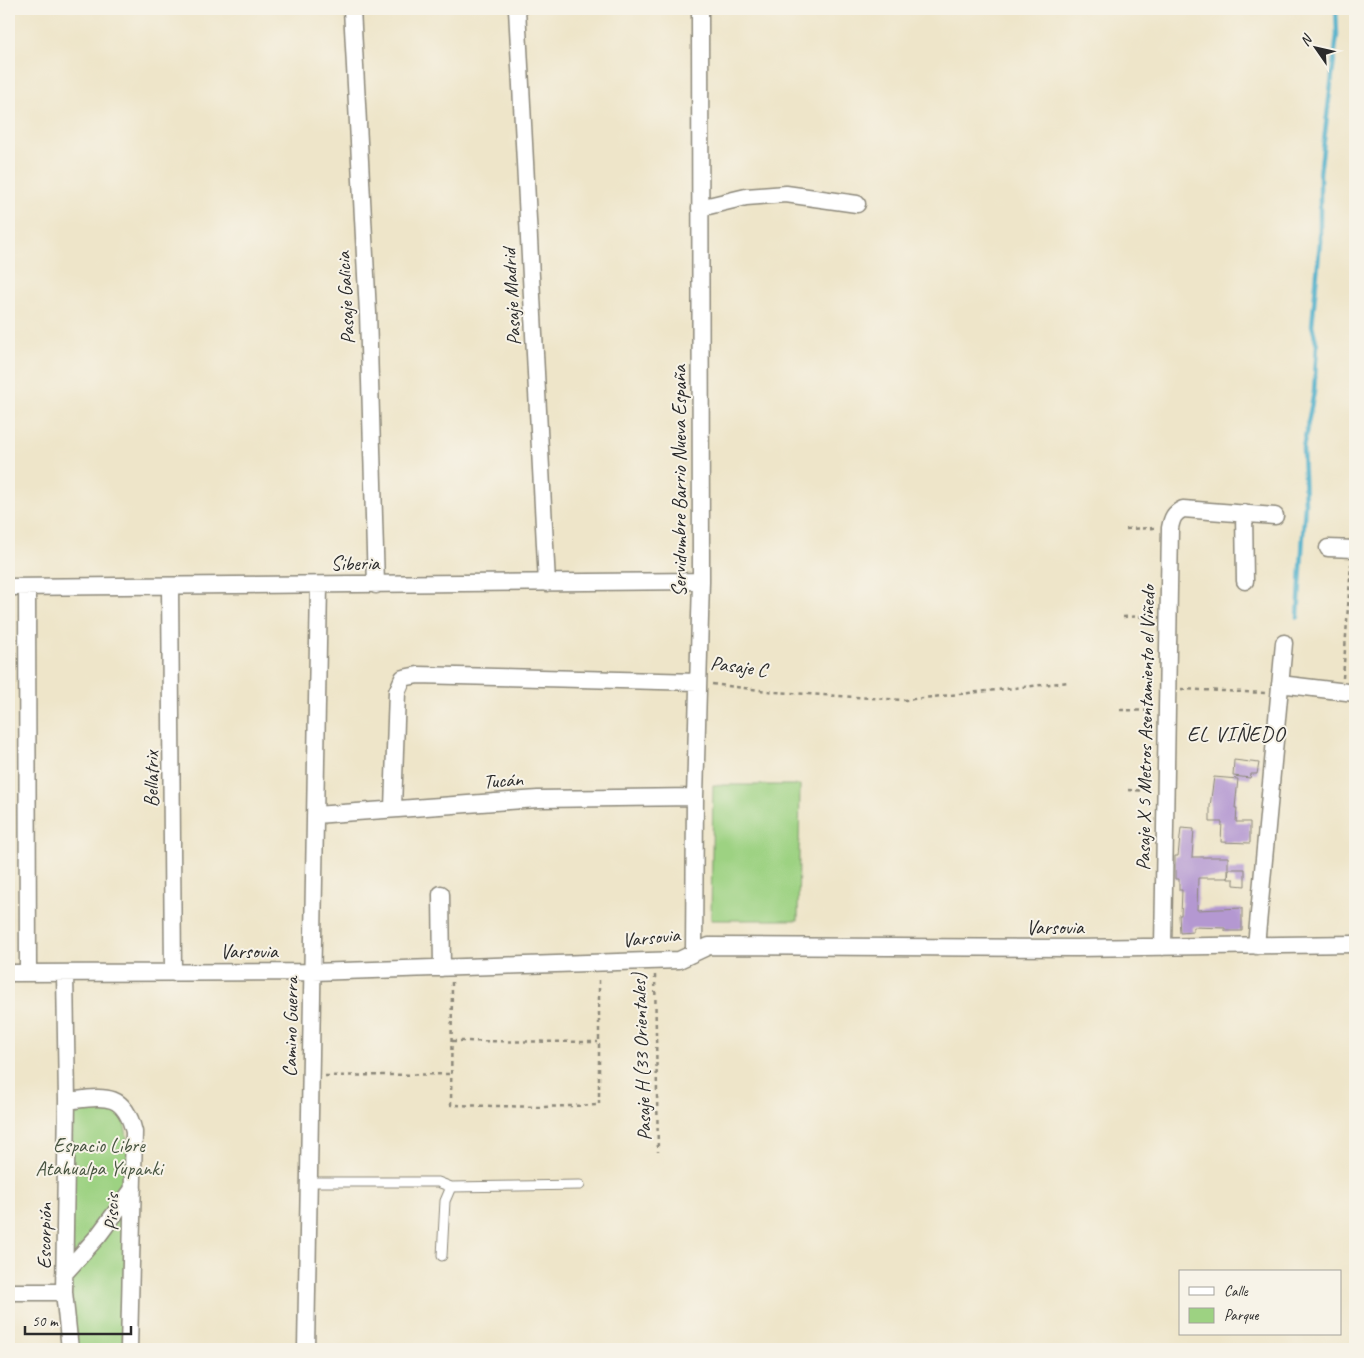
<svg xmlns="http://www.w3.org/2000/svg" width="1364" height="1358" font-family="Caveat,sans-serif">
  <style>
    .green { fill: #9dd282; stroke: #647e56 }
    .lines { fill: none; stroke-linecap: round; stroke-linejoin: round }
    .stream { stroke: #4aadc9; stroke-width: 4.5 }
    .building { fill: #b498d1 }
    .lane-casing { stroke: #8c887a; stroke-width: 11 }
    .street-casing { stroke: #8c887a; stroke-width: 19 }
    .path { stroke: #8c887a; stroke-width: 2.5; stroke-dasharray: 4 4; stroke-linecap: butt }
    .lane { stroke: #fff; stroke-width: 9 }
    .street { stroke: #fff; stroke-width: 16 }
    .labels { text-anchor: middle; stroke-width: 4; stroke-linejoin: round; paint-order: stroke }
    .street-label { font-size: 20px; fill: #2b2b2b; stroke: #f7f3e8 }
    .park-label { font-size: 20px; fill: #485541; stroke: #f7f3e8 }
    .neighbourhood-label { font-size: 21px; letter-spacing: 1px; fill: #2b2b2b; stroke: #f7f3e8 }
  </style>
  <rect width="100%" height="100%" fill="#f7f3e8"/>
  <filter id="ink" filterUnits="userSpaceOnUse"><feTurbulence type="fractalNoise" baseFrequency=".02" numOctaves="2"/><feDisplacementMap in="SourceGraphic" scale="10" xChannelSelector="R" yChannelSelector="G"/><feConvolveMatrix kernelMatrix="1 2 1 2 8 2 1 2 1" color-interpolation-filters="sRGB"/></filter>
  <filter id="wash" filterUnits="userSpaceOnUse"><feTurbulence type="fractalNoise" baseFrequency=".0096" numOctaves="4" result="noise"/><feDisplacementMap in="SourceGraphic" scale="20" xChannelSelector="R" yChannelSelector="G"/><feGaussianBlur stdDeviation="1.12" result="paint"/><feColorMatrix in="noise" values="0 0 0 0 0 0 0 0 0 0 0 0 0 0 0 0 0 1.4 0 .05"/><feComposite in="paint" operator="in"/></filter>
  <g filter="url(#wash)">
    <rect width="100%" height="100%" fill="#eee5c9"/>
    <path class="green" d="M713,785H800L798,920H711Z
      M92,1105C102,1105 112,1106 120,1115C132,1131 128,1177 120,1193C108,1214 91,1233 76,1252L73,1255L69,1211L73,1117L83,1108Z
      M123,1212L126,1217L123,1349H76L70,1278Z"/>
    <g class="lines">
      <path class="stream" d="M1298,617L1305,503L1303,448L1314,392L1317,345L1312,325L1320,242V173L1337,35L1336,9"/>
    </g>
    <g id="blocks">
      <path class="building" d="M1234,760L1259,763L1257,774H1251L1250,778L1233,776Z
        M1214,777L1238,779L1235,808H1237L1236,822H1250V843L1221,842L1222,822H1210V806Z
        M1181,828L1194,829L1192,857H1228V878H1198L1197,910L1242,908V931H1225V928L1193,927V932L1180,933L1179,915H1181L1182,890H1179V879H1175V856H1178Z
        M1229,869H1245V886L1234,885V879H1228Z"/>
    </g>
  </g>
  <g filter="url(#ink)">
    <use href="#blocks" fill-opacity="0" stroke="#8c887a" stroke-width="1"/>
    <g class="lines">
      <g class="lane-casing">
        <path id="lane" d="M309,1182H438L451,1187L580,1185
          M442,1256L445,1201L451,1187"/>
      </g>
      <g class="street-casing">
        <path id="street" d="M352,9L368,313L376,585
          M517,9L547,583
          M700,208L746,197L786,194L857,204
          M1244,513L1245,581
          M1328,548L1355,549
          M170,586L173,973
          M9,587L701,581
          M27,587L28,973
          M1280,684L1355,693
          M393,808L397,692L403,678L418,675L698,682
          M315,815L538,799L695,797
          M441,894L442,968
          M1256,946L1284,643
          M1163,947L1170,528C1172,518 1174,513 1183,509L1275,516
          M694,953L695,797L701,581L700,9
          M9,973L313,972L679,960L709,946L1077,948L1355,944
          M65,973L67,1101L64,1292L70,1349
          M67,1101C102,1097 124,1090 134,1132L129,1349
          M64,1274L98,1236L133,1189
          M9,1292H64
          M306,1349L319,585"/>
      </g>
      <path class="path" d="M1126,529L1156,528
        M1123,617L1154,616
        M1343,678L1351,564
        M712,684L776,692L905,700L1069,682
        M1181,689L1266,693
        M1120,710L1153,711
        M1128,790L1151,791
        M655,975L658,1152
        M452,982L451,1105L541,1107L599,1105V978
        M452,1041L598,1042
        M325,1076L451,1074"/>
      <use href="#lane" class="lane"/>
      <use href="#street" class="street"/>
    </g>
  </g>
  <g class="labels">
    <g class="street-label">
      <text transform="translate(511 297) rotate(-93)" y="7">Pasaje Madrid</text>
      <text transform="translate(345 298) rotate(-93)" y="7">Pasaje Galicia</text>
      <text transform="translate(679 481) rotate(-90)" y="7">Servidumbre Barrio Nueva España</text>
      <text x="355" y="570">Siberia</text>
      <text transform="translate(739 666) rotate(8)" y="7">Pasaje C</text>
      <text transform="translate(1145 728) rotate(-89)" y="7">Pasaje X 5 Metros Asentamiento el Viñedo</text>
      <text transform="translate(151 779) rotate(-90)" y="7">Bellatrix</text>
      <text transform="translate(503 780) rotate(-4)" y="7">Tucán</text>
      <text x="1055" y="934">Varsovia</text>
      <text transform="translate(651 937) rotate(-6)" y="7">Varsovia</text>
      <text x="249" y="958">Varsovia</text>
      <text transform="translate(290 1027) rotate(-89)" y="7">Camino Guerra</text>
      <text transform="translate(641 1057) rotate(-92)" y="7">Pasaje H (33 Orientales)</text>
      <text transform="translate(111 1212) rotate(-89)" y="7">Piscis</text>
      <text transform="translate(44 1236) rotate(-89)" y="7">Escorpión</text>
    </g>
    <g class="park-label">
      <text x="99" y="1152">Espacio Libre<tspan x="99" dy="23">Atahualpa Yupanki</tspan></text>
    </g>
    <g class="neighbourhood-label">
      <text x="1236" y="741">EL VIÑEDO</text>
    </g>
  </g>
  <rect width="1364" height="1358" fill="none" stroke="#f7f3e8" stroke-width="30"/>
  <rect x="1179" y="1270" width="162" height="65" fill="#f7f3e8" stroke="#a5a39c"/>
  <rect x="1189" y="1287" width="25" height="8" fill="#ffffff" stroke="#a5a39c"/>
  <text x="1224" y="1296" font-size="15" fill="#2b2b2b">Calle</text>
  <rect x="1189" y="1308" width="25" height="15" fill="#9dd282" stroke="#a5a39c"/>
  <text x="1224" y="1320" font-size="15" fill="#2b2b2b">Parque</text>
  <g transform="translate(1316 48) rotate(304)" stroke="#f7f3e8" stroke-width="4" paint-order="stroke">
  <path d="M0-4L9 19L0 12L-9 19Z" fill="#2b2b2b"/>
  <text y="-8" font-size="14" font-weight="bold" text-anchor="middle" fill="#2b2b2b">N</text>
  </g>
  <path d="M25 1326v8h106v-8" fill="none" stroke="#2b2b2b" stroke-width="2.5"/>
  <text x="32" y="1326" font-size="15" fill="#2b2b2b" stroke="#f7f3e8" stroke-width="4" paint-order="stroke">50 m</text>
</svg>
